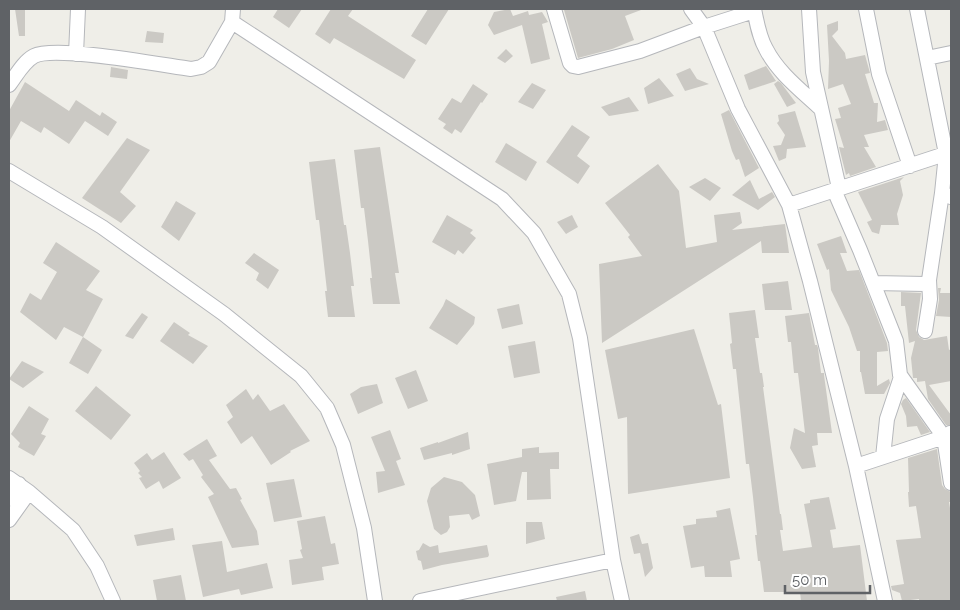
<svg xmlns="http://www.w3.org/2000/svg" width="960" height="610" font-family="Raleway,sans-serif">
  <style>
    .building { fill: #cbc9c4 }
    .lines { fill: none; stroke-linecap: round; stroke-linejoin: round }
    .minor-casing { stroke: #b5b7bb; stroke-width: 16 }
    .minor { stroke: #fff; stroke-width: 14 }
  </style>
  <rect width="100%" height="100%" fill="#efeee8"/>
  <path class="building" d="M15,9H25V36H19Z
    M278,9H302L289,28L273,17Z
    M331,9H353L348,16L416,60L404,79L334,38L330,44L315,34Z
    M428,9H449L426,45L411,36Z
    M510,9L513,16L528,11L529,15L542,12L548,22L542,24L550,59L531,64L522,25L494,35L488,25L494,12Z
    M567,9H641V10L625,16L634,40L612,49L578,58L564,10Z
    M838,21V30L832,36L845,53L846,59L865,55L870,73L865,74L874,103H878L877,122L885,120L888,130L864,135L869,147H864L876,167L850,176L849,173L846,175L839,147L844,148L835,119L841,118L838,108L851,104L843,84L828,89L829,61L827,25Z
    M147,31L164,33L163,43L145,42Z
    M506,49L513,56L505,63L497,58Z
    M766,66L776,81L749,90L744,75Z
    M111,67L128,70L127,79L110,77Z
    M690,68L697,79L709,84L685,91L676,74Z
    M659,78L674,96L648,104L644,88Z
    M778,81L781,83L796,103L787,107L774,84Z
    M25,82L69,111L76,100L100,116L102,112L117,122L108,136L85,121L69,144L44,127L41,133L21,121L9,142V111Z
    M532,83L546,90L533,109L518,102Z
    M473,84L488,94L482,103L481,102L461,133L455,129L452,134L443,128L446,124L438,119L452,98L461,103Z
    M629,97L639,111L609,116L601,107Z
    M729,110L759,168L745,177L739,159L736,160L732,151L721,114Z
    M795,111L806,147L787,149L786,158L779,161L773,146L781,145L785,135L777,123L779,121L778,115Z
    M572,125L590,137L577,156L590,166L578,184L546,162Z
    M127,138L150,150L120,192L136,206L121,223L82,198Z
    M506,143L537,162L526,181L495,162Z
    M380,147L399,273H395L400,304H373L370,278H372L368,241L364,208H361L354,150Z
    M335,159L344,225H346L350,253L354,286H351L355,317H328L325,291H327L319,220H316L309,162Z
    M658,164L679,191L686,248L717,242L714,215L740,212L742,223L732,230L785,224L789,253H762L761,241L602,343L599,264L642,256L628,237L630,235L605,203Z
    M904,177L900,181L903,195L897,214L899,225H881L879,234L872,232L867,222L872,220L858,192Z
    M705,178L721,188L710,201L689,187Z
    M750,180L759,199L772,192L775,197L758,210L732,195Z
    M176,201L196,213L179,241L161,227Z
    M447,215L473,230L470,233L476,238L463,254L458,250L455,255L432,242Z
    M572,215L578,227L566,234L557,222Z
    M841,236L847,253H840L847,271L859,270L887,343L888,351L877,352V386L889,379L890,383L884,394H865L861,372H860V351H857L849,327L831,290L829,269L827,270L817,244Z
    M56,242L100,271L86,290L103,299L83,337L64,327L56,340L20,312L30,293L41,300L57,272L43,263Z
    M254,253L279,270L268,289L256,280L259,273L245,263Z
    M788,281L792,310H765L762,284Z
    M938,288H941L940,293H951V317L936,316L939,300Z
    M901,292L921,293L916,330L919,337L924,340L947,336L949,350L951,349V381L929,385L951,415V425H946L928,399L925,381L917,382V378H913L911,358L915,341L909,343L905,306H901Z
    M446,299L475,317L474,324L457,345L429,328L443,306Z
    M519,304L523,324L502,329L497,309Z
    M755,310L759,338H755L760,373H762L764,387H763L780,514H781L783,530H780L783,551L812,547L804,504L810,503V500L829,497L836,529L830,530L833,548L860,545L867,601H801L800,592H764L760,561H758L755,535H757L753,497L749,464H746L736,369H733L730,344L732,343L729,313Z
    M142,313L148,317L133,339L125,336Z
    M809,313L815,345H817L818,348L821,373H824V375L832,433H817L818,445L812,446L816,467L802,469L790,448L794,428L805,433L798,373H794L791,342H788L785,316Z
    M174,322L190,333L188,335L208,346L193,364L160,341Z
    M694,329L718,405L721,404L730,478L628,494L627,417L618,419L605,350Z
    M83,337L102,350L88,374L69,363Z
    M535,341L540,373L514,378L508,346Z
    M22,361L44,372L23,388L9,379Z
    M416,370L428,401L408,409L395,378Z
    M377,384L383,403L358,414L350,394L361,387Z
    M96,386L131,415L111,440L75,411Z
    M246,389L253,400L258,394L270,411L284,404L310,441L290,451L291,452L271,465L252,436L241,444L227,422L233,417L226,405Z
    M906,398L930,432L921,435L917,426L907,427L906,416L901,404L903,400Z
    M29,406L49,419L41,434L46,436L34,456L18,447L20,443L11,434Z
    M390,430L401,459L396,461L405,485L378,493L376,472L385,471L371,437Z
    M468,432L470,449L452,455V453L424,460L420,448L438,442V443Z
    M207,439L217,456L209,460L230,489L236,488L242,499L240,500L257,531L259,545L232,548L208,497L214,494L201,477L203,475L193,459L189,461L183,454Z
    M539,447V453L559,452V469H550L551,499L527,500V472H522L516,501L494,505L487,464L522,457V449Z
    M937,449L942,485L945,489L951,492V502H949L951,514V601H919V599L902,601L900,593L892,590L891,586L904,584L896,540L921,538L916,506L909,507L908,492H909L908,458Z
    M164,452L181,478L163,489L159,481L146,489L139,478L142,477L138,473L140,471L134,463L147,453L152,460Z
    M444,477L462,482L475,495L480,516L472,520L469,514L449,516L450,527L447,532L441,535L434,529L427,501L431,488Z
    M294,479L302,517L274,522L266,483Z
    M730,508L740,559L730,561L732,577H705L704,566L691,568L683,526L696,524V519L717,517L716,511Z
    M325,516L331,544L335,543L339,564L322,567L324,580L292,585L289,560L303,558L300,550L302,549L297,521Z
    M526,522H542L545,539L526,544Z
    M173,528L175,540L137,546L134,535Z
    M639,534L642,544L648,543L653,568L645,577L640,553L634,554L630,537Z
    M222,541L227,572L267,563L273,588L241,595L239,589L203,597L192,545Z
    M423,543L430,547L438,545L439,553L487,545L489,555L488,557L442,565L423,570L421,561L418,560L416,551L419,550Z
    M181,575L186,601H157L153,580Z
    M585,591L587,601H557L556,597Z"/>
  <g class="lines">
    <g class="minor-casing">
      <path id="minor" d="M554,9L570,63L573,66L578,67L640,51L704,27L754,11
        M691,9L704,27L738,109L789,205L810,281L856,466L885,601
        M754,9C757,23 759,37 766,49C778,73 802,91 821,109
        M809,9L813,72L839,188
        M866,9L879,74L910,166
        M917,9L946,154L942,193L951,197
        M232,22L502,199L534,233L569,294L580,338L613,560
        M76,54L78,9
        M927,58L951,53
        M9,85C16,76 23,62 34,56C55,45 162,65 191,69L201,67L209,62L232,22L233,9
        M9,171L102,227L224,314L301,376L327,408L343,445L364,528L375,601
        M834,190L860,250L896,341L900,375L944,437L951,483
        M789,205L951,152
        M873,283L926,284L929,280L942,193
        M925,331L930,299L929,280
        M883,457L887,419L901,377
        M856,466L944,437L950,433
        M9,478L29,492L73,530L97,566L113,601
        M9,499L19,484
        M9,520L29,492
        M420,601L613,560L622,601"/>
    </g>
    <use href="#minor" class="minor"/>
  </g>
  <rect width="960" height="610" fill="none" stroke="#5f6266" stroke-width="20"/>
  <path d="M785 585v8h85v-8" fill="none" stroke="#5f6266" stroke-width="2.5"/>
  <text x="792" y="585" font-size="15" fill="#5f6266" stroke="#ffffff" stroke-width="4" paint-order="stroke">50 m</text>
</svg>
